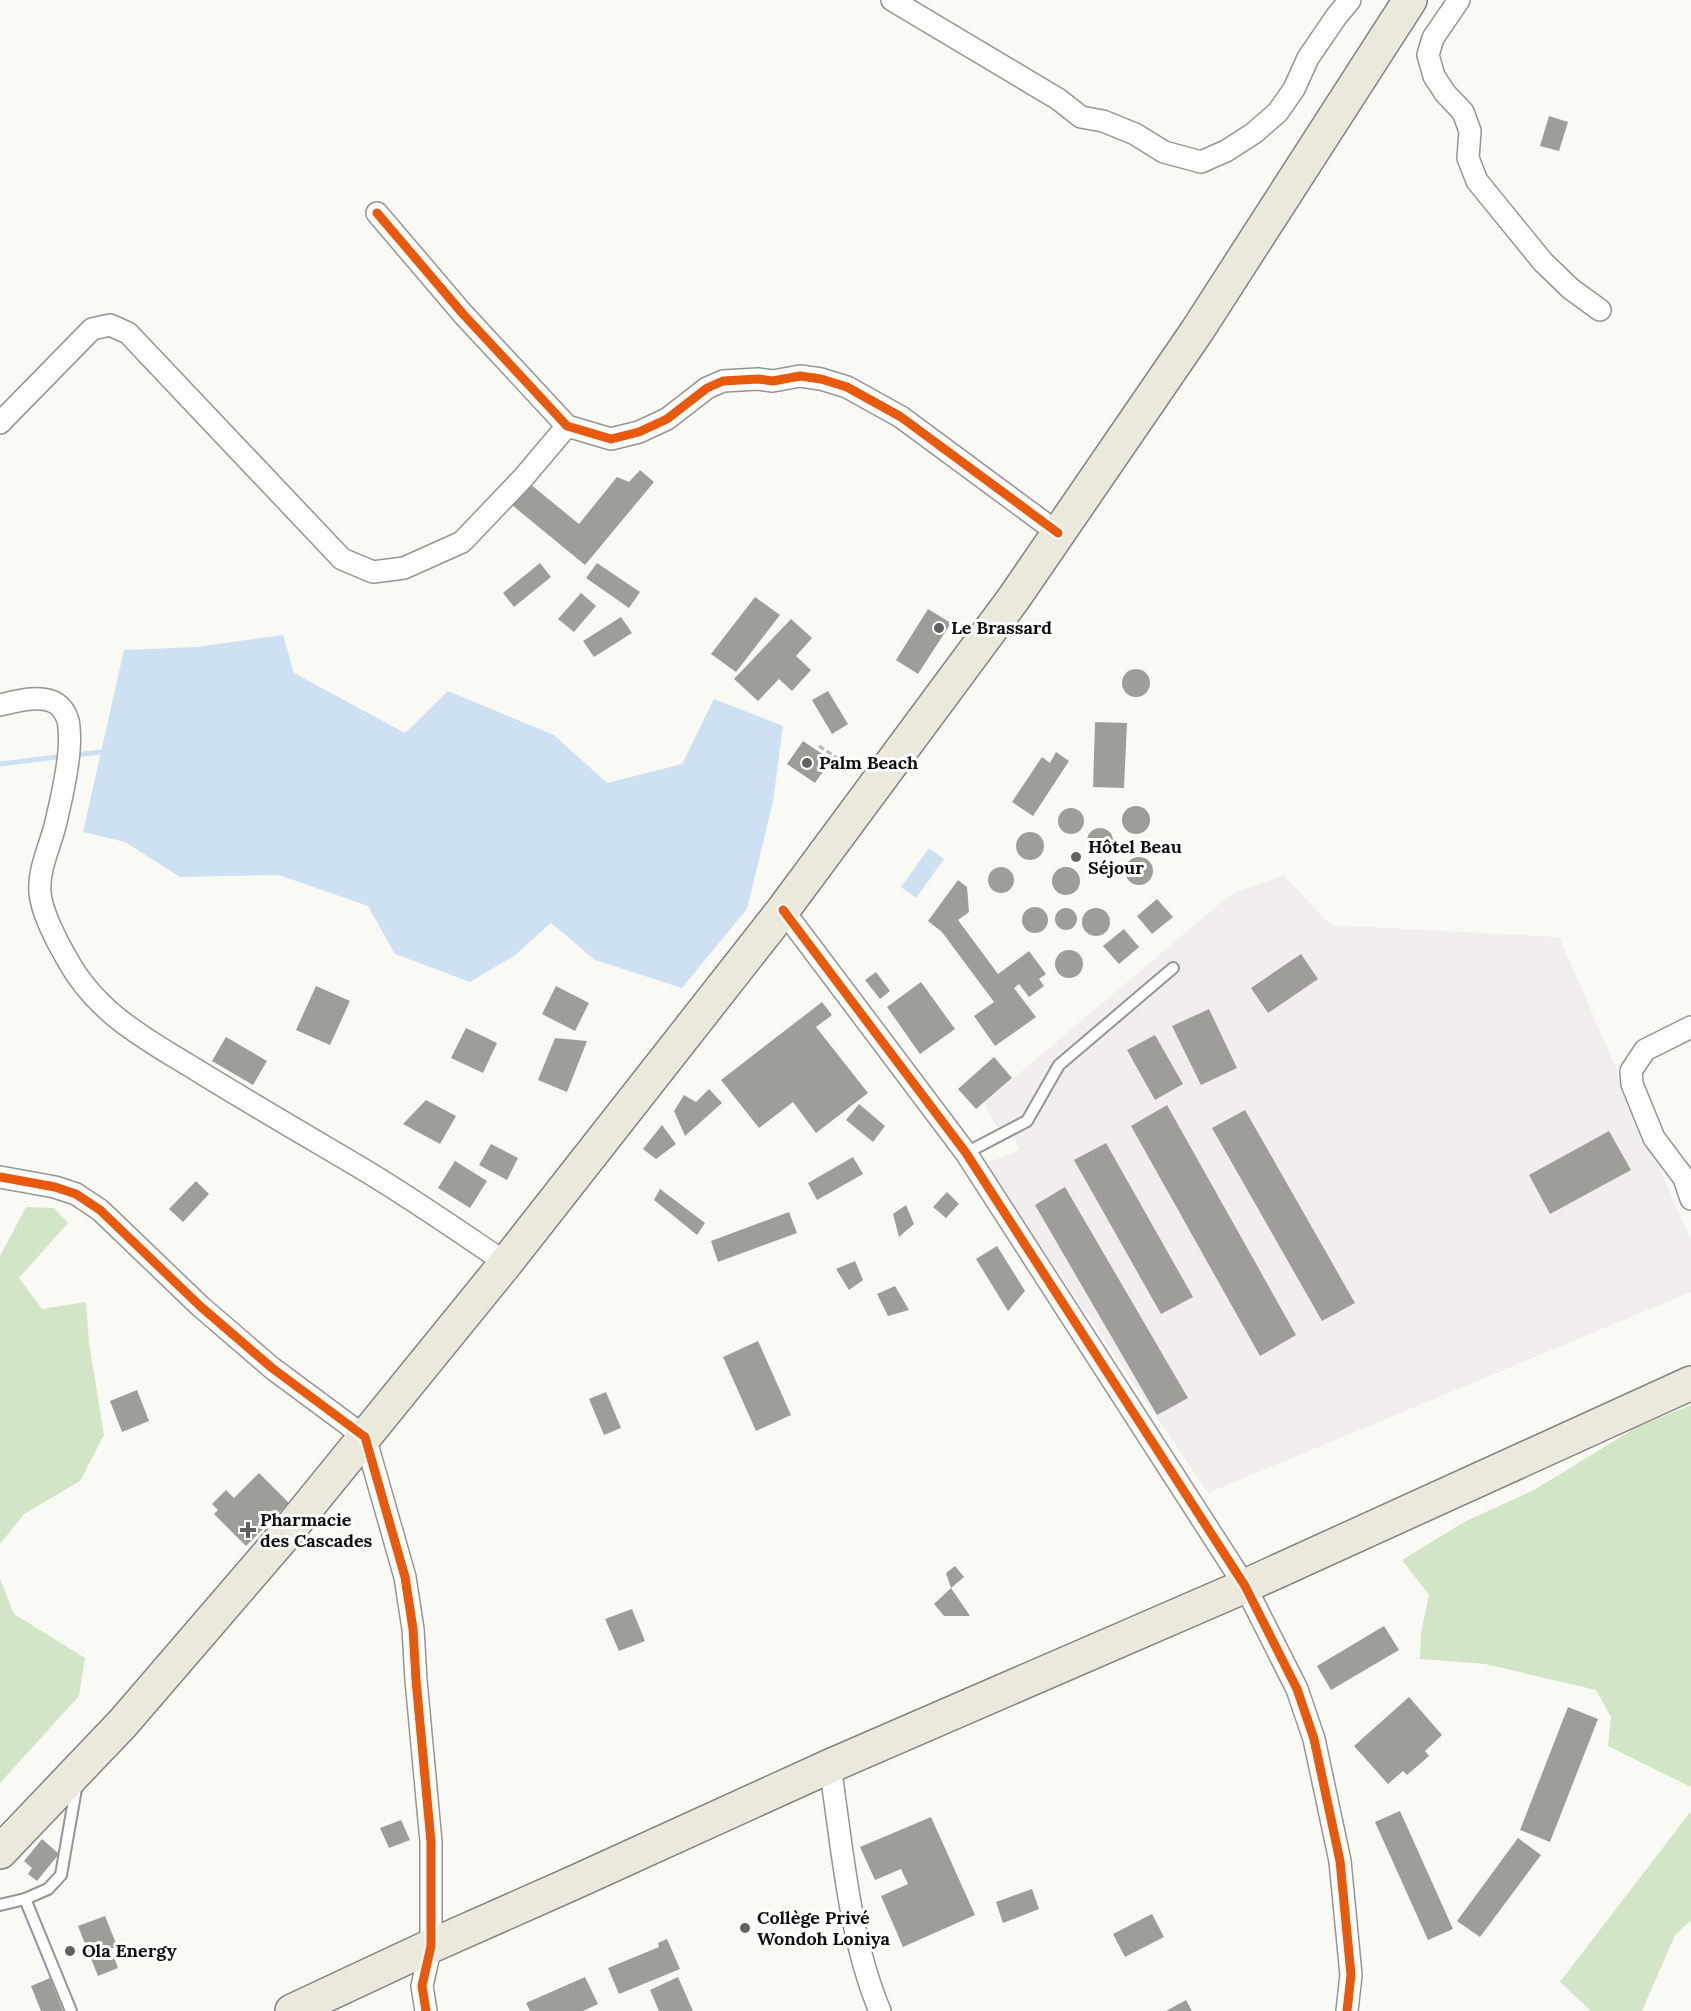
<svg xmlns="http://www.w3.org/2000/svg" width="1691" height="2011" font-family="Lora,serif">
  <rect width="100%" height="100%" fill="#fafaf5"/>
  <polygon fill="#f2eef0" points="1283,875 1331,925 1559,937 1691,1240 1691,1292 1208,1493 985,1164 1019,1150 1011,1129 997,1126 984,1103 1230,895"/>
  <g fill="#d2e5c6">
    <polygon points="26,1207 54,1208 68,1223 19,1278 42,1309 86,1302 89,1343 104,1435 80,1481 24,1514 0,1544 0,1256"/>
    <polygon points="1691,1405 1691,1787 1608,1746 1611,1717 1596,1690 1485,1664 1420,1659 1421,1633 1429,1595 1402,1560 1466,1521 1534,1490 1637,1427"/>
    <polygon points="0,1579 14,1614 85,1658 79,1696 0,1783"/>
    <polygon points="1691,1811 1691,1920 1675,1935 1642,2011 1591,2011 1560,1982"/>
  </g>
  <g fill="#cee1f2">
    <polygon points="283,635 294,673 405,733 448,691 554,735 607,783 682,764 714,699 783,726 773,802 747,909 682,988 595,960 551,923 514,956 470,982 395,954 368,906 279,875 180,877 125,842 83,832 124,650 196,647"/>
    <polygon points="929,848 944,859 916,898 901,887"/>
  </g>
  <g fill="none" stroke-linecap="round" stroke-linejoin="round">
    <g stroke="#cee1f2" stroke-width="5">
      <polyline points="74,755 102,752"/>
      <polyline points="0,764 65,756"/>
    </g>
  </g>
  <g fill="#9e9d9a">
    <polygon points="1549,116 1568,122 1559,151 1540,146"/>
    <polygon points="640,470 654,482 585,565 512,505 530,484 579,524 617,477 629,482"/>
    <polygon points="540,563 551,577 514,607 503,593"/>
    <polygon points="597,563 640,592 629,608 586,578"/>
    <polygon points="581,593 596,606 574,632 558,619"/>
    <polygon points="755,597 780,615 736,672 711,654"/>
    <polygon points="928,609 951,623 918,674 896,660"/>
    <polygon points="621,617 632,633 594,657 583,641"/>
    <polygon points="791,619 812,638 796,656 811,670 792,691 779,679 758,701 734,679"/>
    <circle cx="1136" cy="683" r="14"/>
    <polygon points="828,691 848,724 832,734 812,700"/>
    <polygon points="1095,722 1127,723 1124,788 1093,787"/>
    <polygon points="803,741 831,760 815,783 787,764"/>
    <polygon points="1056,752 1069,761 1033,816 1012,802 1042,757 1050,763"/>
    <circle cx="1136" cy="820" r="14"/>
    <circle cx="1071" cy="821" r="13"/>
    <circle cx="1100" cy="841" r="13"/>
    <circle cx="1030" cy="846" r="14"/>
    <circle cx="1139" cy="871" r="14"/>
    <circle cx="1066" cy="881" r="14"/>
    <circle cx="1001" cy="880" r="13"/>
    <polygon points="958,880 967,887 969,912 958,920 998,974 1029,951 1046,974 1039,979 1044,986 1029,997 1019,984 1014,988 1036,1017 995,1046 974,1016 994,1002 942,932 928,921"/>
    <polygon points="1157,899 1173,917 1152,934 1137,916"/>
    <circle cx="1035" cy="920" r="13"/>
    <circle cx="1066" cy="919" r="11"/>
    <circle cx="1096" cy="922" r="14"/>
    <polygon points="1124,929 1139,947 1119,964 1103,946"/>
    <circle cx="1069" cy="964" r="14"/>
    <polygon points="1301,954 1318,979 1268,1013 1251,988"/>
    <polygon points="876,972 890,991 880,999 865,980"/>
    <polygon points="921,982 955,1029 920,1054 887,1007"/>
    <polygon points="316,986 350,1001 330,1045 296,1030"/>
    <polygon points="556,986 589,1003 575,1031 542,1014"/>
    <polygon points="822,1002 832,1015 816,1027 868,1093 816,1133 793,1102 759,1128 721,1080"/>
    <polygon points="1209,1009 1237,1068 1201,1085 1172,1026"/>
    <polygon points="466,1028 497,1043 483,1073 451,1058"/>
    <polygon points="1155,1035 1183,1084 1155,1100 1127,1050"/>
    <polygon points="226,1037 267,1061 253,1085 212,1061"/>
    <polygon points="555,1038 587,1041 567,1092 538,1080"/>
    <polygon points="994,1057 1012,1078 976,1109 958,1089"/>
    <polygon points="709,1089 722,1103 685,1136 674,1111 684,1095 696,1102"/>
    <polygon points="426,1100 456,1116 440,1144 403,1124"/>
    <polygon points="859,1104 885,1126 873,1142 846,1120"/>
    <polygon points="1167,1105 1296,1335 1260,1356 1131,1126"/>
    <polygon points="1245,1110 1355,1303 1322,1321 1212,1128"/>
    <polygon points="662,1125 676,1144 656,1159 643,1149"/>
    <polygon points="1609,1131 1631,1170 1550,1214 1529,1175"/>
    <polygon points="1106,1143 1193,1297 1161,1314 1074,1160"/>
    <polygon points="491,1144 518,1158 507,1180 479,1165"/>
    <polygon points="853,1157 863,1174 817,1200 808,1183"/>
    <polygon points="455,1161 487,1181 470,1208 438,1188"/>
    <polygon points="196,1181 209,1194 183,1222 169,1209"/>
    <polygon points="1065,1187 1188,1398 1157,1415 1035,1205"/>
    <polygon points="660,1189 705,1223 697,1235 654,1200"/>
    <polygon points="947,1192 959,1204 946,1218 933,1207"/>
    <polygon points="906,1205 914,1224 899,1237 893,1214"/>
    <polygon points="789,1212 797,1233 718,1262 711,1241"/>
    <polygon points="997,1246 1025,1291 1008,1311 976,1259"/>
    <polygon points="855,1261 863,1280 849,1290 836,1269"/>
    <polygon points="895,1286 909,1310 888,1316 877,1294"/>
    <polygon points="758,1341 791,1415 756,1431 723,1357"/>
    <polygon points="137,1390 149,1421 122,1432 110,1401"/>
    <polygon points="606,1392 621,1428 604,1435 589,1399"/>
    <polygon points="259,1473 289,1503 246,1546 214,1514 218,1510 212,1504 226,1490 234,1498"/>
    <polygon points="955,1566 964,1577 951,1588 946,1573"/>
    <polygon points="951,1588 970,1616 944,1616 934,1604"/>
    <polygon points="632,1609 645,1641 619,1651 605,1619"/>
    <polygon points="1384,1626 1399,1650 1331,1690 1317,1666"/>
    <polygon points="1409,1697 1442,1735 1425,1751 1429,1756 1407,1775 1403,1771 1388,1784 1354,1746"/>
    <polygon points="1568,1707 1598,1719 1550,1842 1520,1830"/>
    <polygon points="1400,1811 1453,1929 1428,1940 1375,1822"/>
    <polygon points="931,1817 975,1915 903,1947 881,1896 908,1884 901,1869 875,1880 860,1847"/>
    <polygon points="401,1820 410,1840 389,1848 380,1828"/>
    <polygon points="1518,1838 1541,1855 1480,1937 1457,1921"/>
    <polygon points="42,1839 59,1854 37,1881 28,1874 32,1868 24,1861"/>
    <polygon points="1032,1889 1039,1909 1003,1923 996,1902"/>
    <polygon points="1152,1914 1164,1937 1125,1957 1113,1934"/>
    <polygon points="105,1916 117,1946 111,1949 118,1968 98,1976 78,1926"/>
    <polygon points="667,1939 680,1969 619,1994 608,1968 659,1947 658,1943"/>
    <polygon points="585,1977 598,2004 583,2011 530,2011 526,2003"/>
    <polygon points="678,1977 693,2011 659,2011 650,1990"/>
    <polygon points="50,1978 63,2011 41,2011 31,1986"/>
    <polygon points="1186,2000 1192,2011 1166,2011"/>
  </g>
  <g fill="none" stroke-linecap="round" stroke-linejoin="round">
    <defs>
      <g id="service">
        <polyline points="966,1153 1027,1121 1059,1065 1173,968"/>
        <polyline points="25,1899 71,2011"/>
        <polyline points="0,1905 25,1899 48,1889 61,1875 77,1783"/>
      </g>
      <g id="minor">
        <polyline points="892,0 1058,99 1081,117 1103,121 1135,134 1164,152 1201,162 1226,151 1254,133 1278,112 1294,89 1308,58 1336,17 1350,0"/>
        <polyline points="1459,0 1433,38 1428,55 1434,76 1445,93 1463,112 1470,131 1468,158 1477,181 1543,262 1571,289 1600,310"/>
        <polyline points="377,213 463,314 567,426 611,439 639,432 667,419 707,388 723,381 758,379 773,381 800,376 821,379 847,387 901,417 1058,533"/>
        <polyline points="0,423 92,329 110,325 128,333 342,559 373,572 404,568 462,542 523,478 567,426"/>
        <path d="M0,705C17,701 42,694 57,704C64,709 69,719 69,728C72,754 62,796 56,822C51,844 38,869 40,892C41,911 57,942 67,959C98,1016 150,1041 203,1074C257,1107 312,1139 366,1171C414,1200 460,1232 506,1263"/>
        <polyline points="783,910 966,1153 1245,1586 1297,1689 1314,1739 1340,1861 1351,1975 1347,2011"/>
        <polyline points="1691,1027 1645,1050 1631,1071 1632,1084 1654,1138 1684,1178 1691,1199"/>
        <polyline points="0,1177 55,1187 76,1194 100,1210 200,1306 272,1368 365,1437 405,1577 413,1629 416,1680 431,1842 431,1946 422,1986 426,2011"/>
        <path d="M830,1766C842,1845 849,1938 880,2011"/>
      </g>
      <g id="primary">
        <polyline points="0,1852 123,1723 289,1530 506,1263 783,910 1014,598 1197,331 1410,0"/>
        <polyline points="292,2011 431,1946 573,1883 830,1766 1245,1586 1691,1383"/>
      </g>
    </defs>
    <use href="#service" stroke="#959593" stroke-width="14"/>
    <use href="#minor" stroke="#959593" stroke-width="24"/>
    <use href="#primary" stroke="#828280" stroke-width="36"/>
    <polyline stroke="#b9b9b8" stroke-width="3" stroke-dasharray="6 3" stroke-linecap="butt" points="819,746 855,770"/>
    <use href="#service" stroke="#fefefe" stroke-width="10"/>
    <use href="#minor" stroke="#fefefe" stroke-width="21"/>
    <use href="#primary" stroke="#ebe9dc" stroke-width="33"/>
    <defs>
      <g id="cycleway">
        <polyline points="377,213 463,314 567,426 611,439 639,432 667,419 707,388 723,381 758,379 773,381 800,376 821,379 847,387 901,417 1058,533"/>
        <polyline points="783,910 966,1153 1245,1586 1297,1689 1314,1739 1340,1861 1351,1975 1347,2011"/>
        <polyline points="0,1177 55,1187 76,1194 100,1210 200,1306 272,1368 365,1437 405,1577 413,1629 416,1680 431,1842 431,1946 422,1986 426,2011"/>
      </g>
    </defs>
    <use href="#cycleway" stroke="#fff" stroke-width="13"/>
    <use href="#cycleway" stroke="#e8590c" stroke-width="9"/>
  </g>
  <g fill="#616160" stroke="#fff" stroke-width="2">
    <circle cx="939" cy="628" r="6"/>
    <circle cx="807" cy="763" r="6"/>
    <circle cx="1076" cy="857" r="6"/>
    <path d="M245 1521h6v6h6v6h-6v6h-6v-6h-6v-6h6z"/>
    <circle cx="745" cy="1928" r="6"/>
    <circle cx="70" cy="1951" r="6"/>
  </g>
  <g text-anchor="middle" stroke-width="6" stroke-linejoin="round" paint-order="stroke">
    <g font-size="18" font-weight="bold" fill="#0f0f0f" stroke="#fff" text-anchor="start">
      <text x="951" y="634">Le Brassard</text>
      <text x="819" y="769">Palm Beach</text>
      <text x="1088" y="853">Hôtel Beau<tspan x="1088" dy="21">Séjour</tspan></text>
      <text x="260" y="1526">Pharmacie<tspan x="260" dy="21">des Cascades</tspan></text>
      <text x="757" y="1924">Collège Privé<tspan x="757" dy="21">Wondoh Loniya</tspan></text>
      <text x="82" y="1957">Ola Energy</text>
    </g>
  </g>
</svg>
